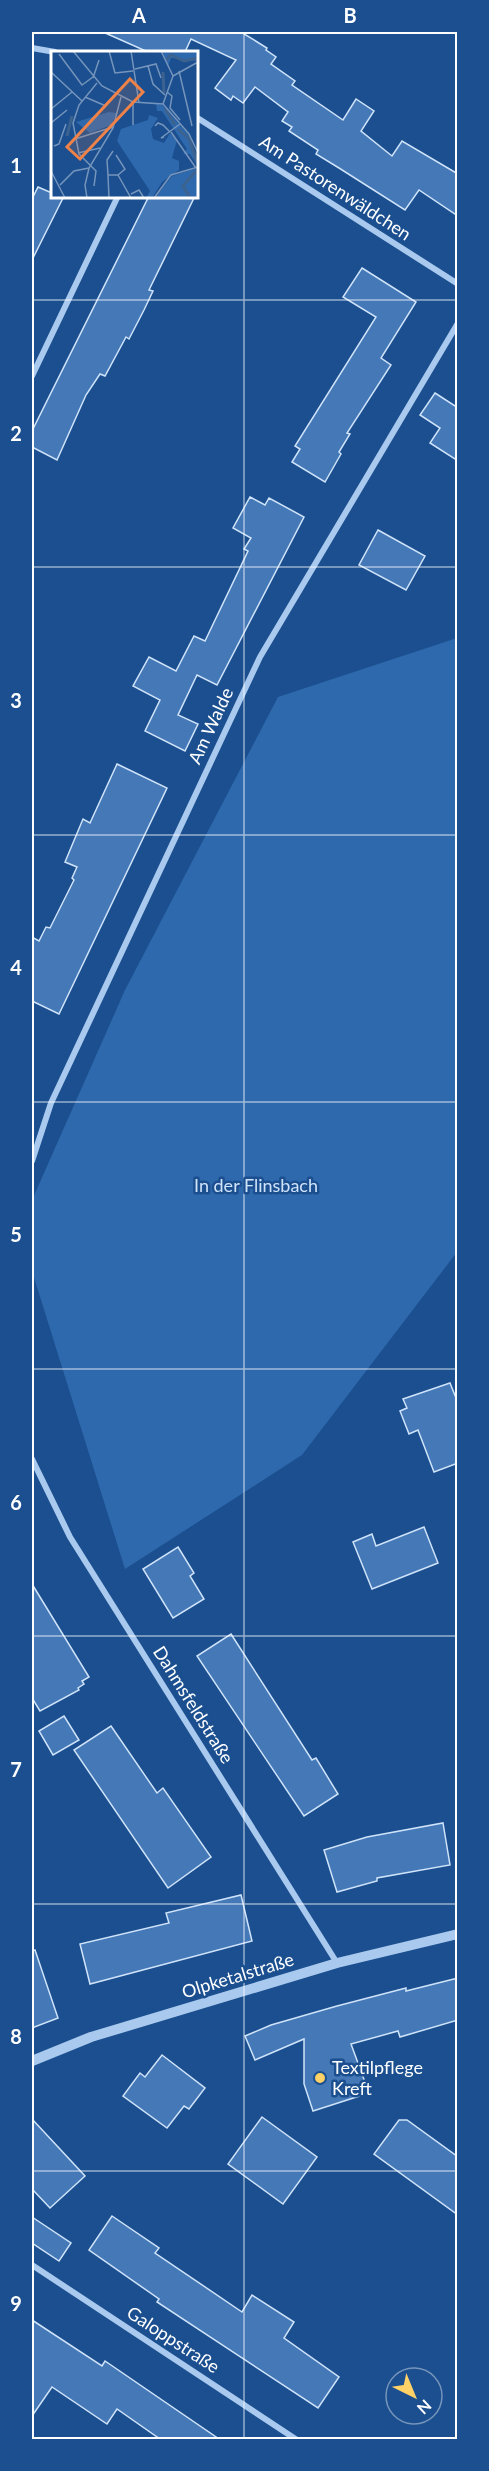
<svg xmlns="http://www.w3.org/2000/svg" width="489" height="2471" font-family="Lato,sans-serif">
  <rect width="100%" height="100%" fill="#1b4f8f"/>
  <polygon fill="#2e69ad" points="457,638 457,1252 302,1455 125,1569 32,1271 32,1200 125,990 278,697"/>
  <g fill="#4478b7" stroke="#cfe3fa" stroke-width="1.5">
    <polygon points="103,32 241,32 267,48 266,50 276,57 271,64 295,81 292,85 343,120 356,99 374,111 361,131 392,156 402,141 458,174 458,216 419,190 405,210 339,168 316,154 318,150 289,131 292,127 282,121 288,112 255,87 243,103 233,96 231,100 215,88 236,60 191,39 185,52 148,52"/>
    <polygon points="38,187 52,193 52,196 64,196 32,260 32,199"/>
    <polygon points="149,196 195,196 149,290 153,291 144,310 129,339 126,337 105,376 100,374 86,395 57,460 32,447 32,431"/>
    <polygon points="362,268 416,302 381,358 391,365 347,433 350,434 339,452 341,454 325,482 292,462 300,449 295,446 376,317 343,297"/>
    <polygon points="435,393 455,406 458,402 458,461 430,443 440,428 420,415"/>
    <polygon points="250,497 265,505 269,498 304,517 217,685 197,675 178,715 198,724 185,751 145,731 160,700 133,686 149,657 176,671 194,636 205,641 248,551 244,549 251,538 233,528"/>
    <polygon points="378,530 425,556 406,590 359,565"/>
    <polygon points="117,764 167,788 59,1014 32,1001 32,937 39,941 46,927 50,928 74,880 72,878 77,867 65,862 83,819 90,823"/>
    <polygon points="450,1383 458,1403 458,1463 434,1472 418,1430 409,1434 400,1411 407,1408 403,1399"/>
    <polygon points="424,1527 438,1563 372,1589 353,1542 372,1534 376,1546"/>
    <polygon points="178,1547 194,1573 190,1576 204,1599 173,1618 143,1569"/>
    <polygon points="32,1584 89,1677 82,1681 84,1684 78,1688 79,1690 40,1711 32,1698"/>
    <polygon points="231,1634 312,1760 316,1758 338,1794 304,1816 197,1656"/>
    <polygon points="64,1716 79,1740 53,1755 39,1731"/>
    <polygon points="111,1726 157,1793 163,1788 211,1857 168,1888 74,1750"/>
    <polygon points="443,1823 450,1865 377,1878 377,1881 337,1892 324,1850 367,1837"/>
    <polygon points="241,1895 252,1941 90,1984 80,1944 169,1923 166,1913"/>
    <polygon points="35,1950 58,2018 32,2028 32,1951"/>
    <polygon points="458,1978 458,2020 400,2037 398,2031 351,2044 369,2093 313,2111 304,2084 304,2039 255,2060 245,2036 271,2025 337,2006 406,1988 406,1991"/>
    <polygon points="162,2055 205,2088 189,2109 184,2106 167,2128 123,2096 140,2073 145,2077"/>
    <polygon points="262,2117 317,2157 283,2204 228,2164"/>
    <polygon points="32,2119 85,2176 50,2208 32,2189"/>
    <polygon points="399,2120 407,2120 458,2157 458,2215 374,2154"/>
    <polygon points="112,2216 159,2248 155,2253 242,2312 252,2295 294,2322 284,2338 339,2377 318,2408 157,2302 159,2299 89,2250"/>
    <polygon points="32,2217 71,2243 59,2261 32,2243"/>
    <polygon points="32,2320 102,2366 105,2361 219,2439 160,2439 117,2409 107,2424 52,2387 32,2416"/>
  </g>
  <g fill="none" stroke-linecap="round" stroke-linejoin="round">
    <g stroke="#a9c9ee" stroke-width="6">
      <polyline points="32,48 55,52"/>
      <polyline points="196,117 458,284"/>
      <polyline points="32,376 118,196"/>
      <polyline points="32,1161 51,1103 260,657 458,323"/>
      <polyline points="32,1459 70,1537 337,1963"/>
      <polyline points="32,2265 297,2440"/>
    </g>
    <polyline stroke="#a9c9ee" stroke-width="10" points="32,2061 91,2037 337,1963 458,1934"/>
  </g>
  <path fill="none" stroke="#fff" stroke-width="1.5" stroke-opacity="0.55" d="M244,32V2440M32,300H458M32,567H458M32,835H458M32,1102H458M32,1369H458M32,1636H458M32,1904H458M32,2171H458"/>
  <circle fill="#ffd166" stroke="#1b4f8f" stroke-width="2" cx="320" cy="2078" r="6"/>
  <g text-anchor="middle" stroke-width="5" stroke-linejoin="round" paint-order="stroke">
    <g font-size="18" fill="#fff" stroke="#1b4f8f">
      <text transform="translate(335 188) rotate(33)" y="6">Am Pastorenwäldchen</text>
      <text transform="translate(211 726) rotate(-65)" y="6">Am Walde</text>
      <text transform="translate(193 1705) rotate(58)" y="6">Dahmsfeldstraße</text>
      <text transform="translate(238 1976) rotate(-17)" y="6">Olpketalstraße</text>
      <text transform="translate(173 2340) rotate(33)" y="6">Galoppstraße</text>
    </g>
    <g font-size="18" fill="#cfe3fa" stroke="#1b4f8f">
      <text x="256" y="1192">In der Flinsbach</text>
    </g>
    <g font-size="18" fill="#fff" stroke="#1b4f8f" text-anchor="start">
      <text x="332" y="2074">Textilpflege<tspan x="332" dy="21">Kreft</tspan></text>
    </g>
  </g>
  <g transform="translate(51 51)">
    <rect width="147" height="147" fill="#1b4f8f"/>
    <path d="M111,0H147V10L120,7L117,15ZM105,53L111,54L139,86L147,115L139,103H132L136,98L111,60H106ZM58,61L66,62L60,74L39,82L25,71ZM98,64L107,67L100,78L102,88L113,92L119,82L126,89L121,107L128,110V119L111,131L101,147H95L99,140L66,90L70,78L97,69ZM147,117V147H104L121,125Z" fill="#2e69ad"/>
    <path fill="none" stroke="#3c6290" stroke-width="3" d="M115,9L120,4L133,10L147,7M112,21L113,42M114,58L124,74M127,78L138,88L147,113M16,85L21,65M139,147L132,135L146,119"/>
    <path fill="none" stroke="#7695bc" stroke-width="1.5" d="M22,0L51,35L82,51L112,53L138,83L147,102M58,0L64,22L82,20M80,0L88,52M110,0L122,25L112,53M8,3L31,34L42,26M97,15L102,33L114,44M84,18L105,13L110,27M128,20L141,75M0,21L31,50M122,25L147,11M42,27L48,9M116,41L121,45L119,57L129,69M34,46L55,55M82,51V74M0,58L21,41M0,72L16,59M104,75L107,72L112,74L119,81M120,81L145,117M113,86L110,87L129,73M24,88L62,76M3,95L8,93L15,73M27,102L49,97M65,104L74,118L67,124M0,120L14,147M57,124L56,109L62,100M67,124L80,147M9,134L23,120L38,117M43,135L45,120L28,103L22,72L28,54L46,32M80,143L88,139L93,147M36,147L34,134L38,117L62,77L70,46M58,147L57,124H67M103,147L120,124L147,116"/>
    <path fill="#ee8249" fill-opacity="0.15" stroke="#ee8249" stroke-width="3" d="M79,28L92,41L29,108L16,96Z"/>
    <rect width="147" height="147" fill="none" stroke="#fff" stroke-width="3"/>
  </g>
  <rect width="489" height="2471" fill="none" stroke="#1b4f8f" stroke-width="66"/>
  <g transform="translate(414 2396) rotate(137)"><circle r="28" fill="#1b4f8f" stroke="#7695bc" stroke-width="1.5"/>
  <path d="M0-4.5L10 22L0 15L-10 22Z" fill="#ffd166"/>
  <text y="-9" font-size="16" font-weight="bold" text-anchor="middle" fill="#ffffff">N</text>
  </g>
  <rect x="33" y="33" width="423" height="2405" fill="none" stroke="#fff" stroke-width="2"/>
  <g font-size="20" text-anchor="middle" font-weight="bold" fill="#fff">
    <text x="139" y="23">A</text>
    <text x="350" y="23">B</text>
    <text x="16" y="173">1</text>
    <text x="16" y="441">2</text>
    <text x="16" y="708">3</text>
    <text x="16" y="975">4</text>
    <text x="16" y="1242">5</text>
    <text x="16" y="1510">6</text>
    <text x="16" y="1777">7</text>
    <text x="16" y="2044">8</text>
    <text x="16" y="2311">9</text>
  </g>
</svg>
